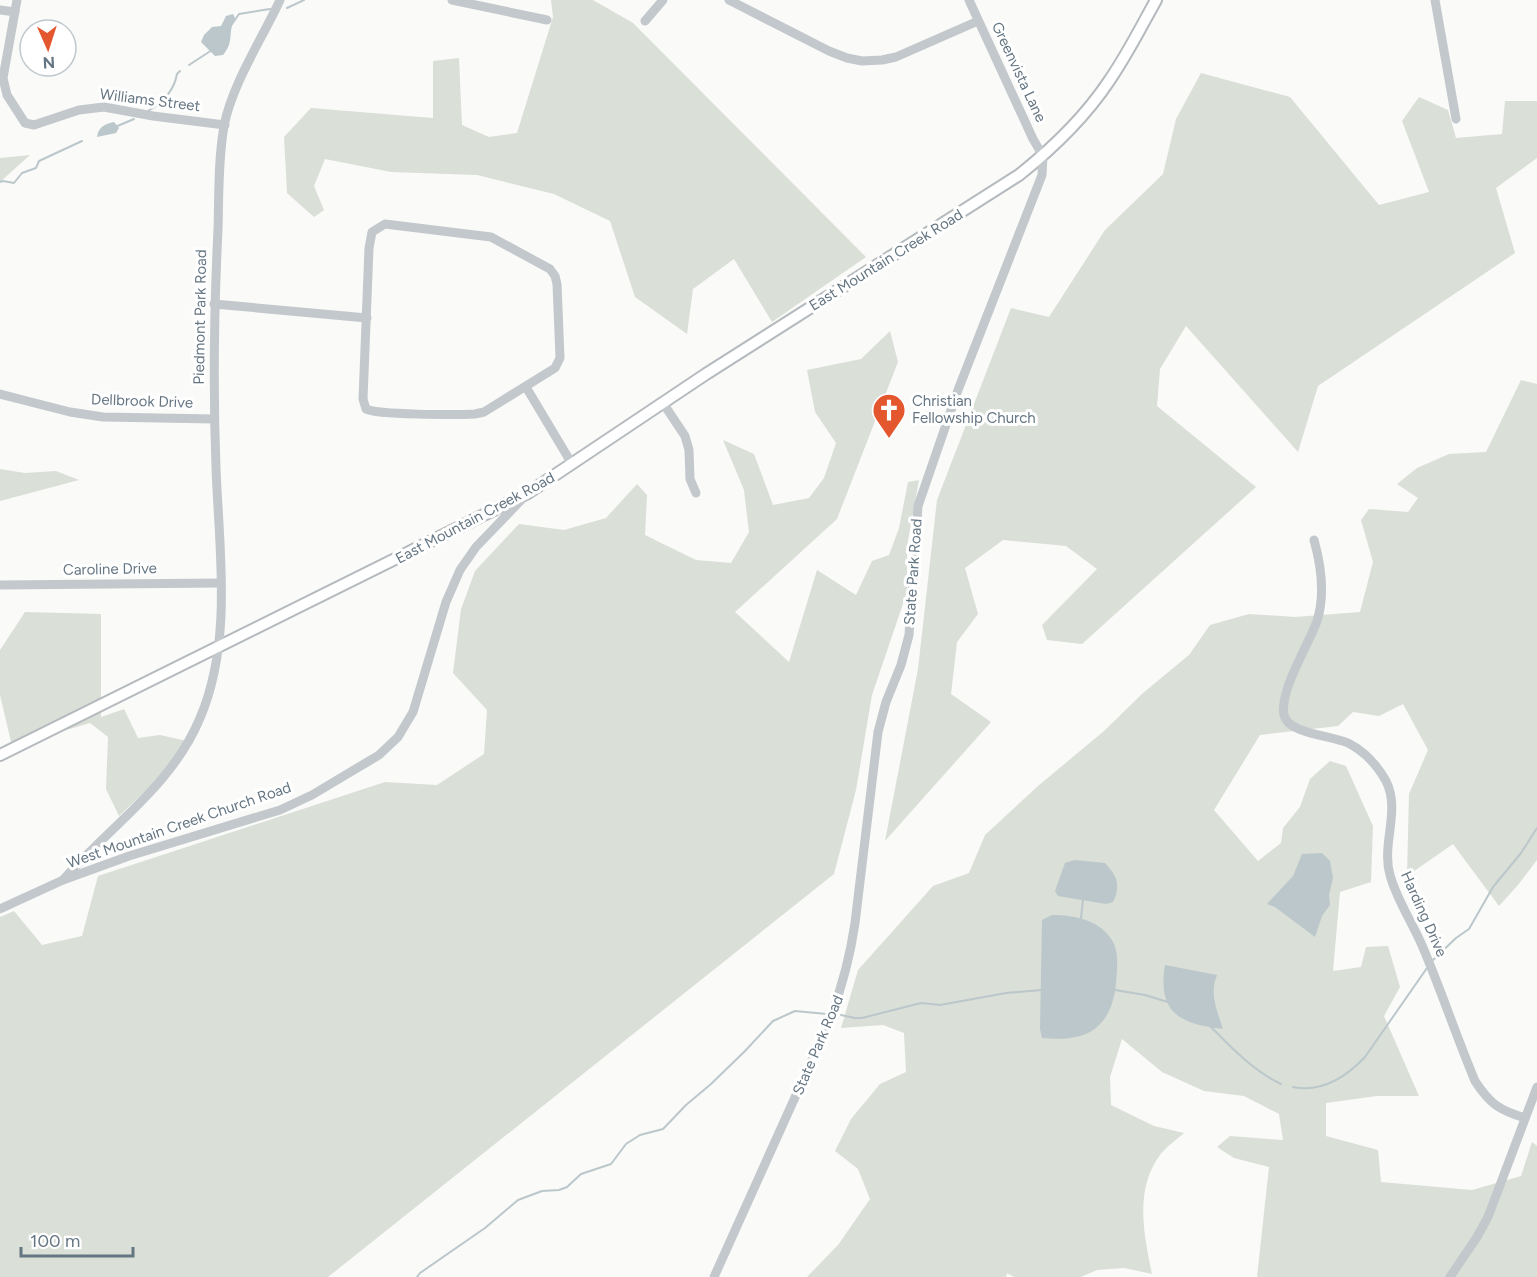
<svg xmlns="http://www.w3.org/2000/svg" width="1537" height="1277" font-family="Figtree,sans-serif">
  <rect width="100%" height="100%" fill="#fafaf8"/>
  <g fill="#dadfd7">
    <polygon points="551,0 593,0 633,23 866,257 772,322 734,259 693,289 687,334 635,297 610,221 554,194 477,175 391,172 325,159 314,186 324,210 314,217 287,193 284,137 311,108 433,118 433,61 459,58 462,125 489,137 517,133 553,17"/>
    <polygon points="1201,73 1290,97 1379,205 1429,192 1402,121 1419,97 1448,110 1456,138 1502,134 1505,101 1537,101 1537,158 1496,188 1515,253 1318,386 1298,452 1186,326 1160,369 1157,406 1256,487 1082,644 1047,640 1042,625 1097,569 1066,546 1003,540 965,568 978,614 957,642 951,694 991,722 885,841 918,669 937,500 1011,308 1049,317 1105,230 1163,174 1176,119"/>
    <polygon points="30,155 0,182 0,158"/>
    <polygon points="890,331 898,362 837,519 735,612 789,662 817,570 856,595 872,561 889,555 899,528 908,482 919,480 907,546 907,592 872,695 856,790 834,874 328,1277 0,1277 0,917 14,911 42,945 82,936 98,876 385,782 437,785 484,754 487,710 453,673 461,609 475,571 519,524 564,530 606,518 637,484 647,495 645,535 696,560 731,563 749,532 744,490 723,440 754,454 773,505 809,498 824,478 836,443 815,412 807,370 861,359"/>
    <path d="M1521,380L1537,384V860L1518,885L1499,906L1453,844L1407,876L1409,794L1428,750L1403,704L1379,716L1353,712L1338,726L1260,735L1214,810L1258,861L1281,843L1283,828L1300,807L1310,779L1330,761L1346,766L1373,826L1371,882L1340,892L1333,971L1361,967L1366,947L1388,946L1400,987L1384,1016L1419,1096H1377L1326,1103V1136L1378,1150L1381,1182L1472,1190L1521,1176L1532,1142L1537,1146V1277H1257L1269,1167L1234,1158L1217,1147L1230,1136L1283,1140L1279,1114L1244,1096L1204,1091L1162,1072L1122,1039L1110,1077L1111,1105L1154,1126L1184,1133C1176,1140 1166,1147 1160,1155C1134,1190 1144,1235 1152,1274L1124,1268L1097,1270L1081,1277H1014L1007,1273L1006,1277H807L838,1245L870,1199L858,1169L835,1151L851,1119L880,1084L906,1072L904,1033L883,1025L841,1028L858,970L933,886L969,873L985,835L1038,786L1104,731L1143,693L1189,655L1210,625L1249,614L1295,617L1360,612L1373,562L1361,520L1369,509L1408,512L1418,498L1397,484L1417,468L1449,454L1486,452Z"/>
    <polygon points="0,469 25,473 56,471 79,480 0,501"/>
    <polygon points="25,612 101,614 101,717 124,709 138,738 160,735 187,741 165,772 119,816 106,789 108,737 90,723 12,746 0,695 0,650"/>
  </g>
  <g fill="#bbc7cb">
    <path d="M233,14L235,18C227,33 235,41 223,55L215,56L201,42L204,35L212,27L221,26L226,16Z"/>
    <path d="M114,122L119,128L116,133L97,137C98,127 105,124 114,122Z"/>
    <polygon points="1322,853 1330,861 1333,878 1329,895 1330,905 1322,916 1315,937 1275,907 1267,904 1293,876 1302,854"/>
    <path d="M1074,860L1105,863C1117,876 1121,885 1113,902L1106,904L1058,896L1055,891L1065,863Z"/>
    <path d="M1052,915C1075,915 1101,920 1113,942C1119,953 1117,970 1116,983C1115,997 1110,1015 1099,1025C1086,1039 1061,1040 1042,1038L1040,1029L1042,920Z"/>
    <path d="M1165,965L1217,975C1209,994 1217,1010 1223,1029C1181,1024 1157,1014 1165,965Z"/>
  </g>
  <g fill="none" stroke-linecap="round" stroke-linejoin="round">
    <g stroke="#bbc7cb" stroke-width="2">
      <polyline points="287,8 304,0"/>
      <polyline points="230,27 239,14 270,9"/>
      <polyline points="189,65 212,50"/>
      <path d="M148,111C162,103 174,91 177,74L180,71"/>
      <polyline points="115,127 134,119"/>
      <polyline points="0,182 3,181 14,183 22,173 36,168 39,161 82,141"/>
      <polyline points="1081,918 1083,900"/>
      <polyline points="1433,960 1456,938 1469,929 1493,887 1521,853 1537,828"/>
      <polyline points="1115,990 1145,995 1171,1003"/>
      <polyline points="841,1015 855,1018 862,1018 921,1003 940,1005 1006,993 1041,990"/>
      <path d="M1209,1025C1231,1047 1253,1071 1281,1084"/>
      <path d="M1293,1087C1322,1093 1346,1077 1365,1057L1427,968"/>
      <polyline points="417,1277 420,1273 485,1228 518,1200 542,1191 559,1190 567,1187 581,1174 611,1164 626,1144 640,1135 663,1129 686,1105 711,1084 745,1051 773,1021 795,1011 827,1014"/>
    </g>
    <defs>
      <path id="major" d="M0,755L528,493L706,374L1019,175C1053,148 1085,117 1109,81C1127,55 1141,27 1156,0"/>
    </defs>
    <use href="#major" stroke="#b5babe" stroke-width="14"/>
    <g stroke="#c3c8cc" stroke-width="9">
      <polyline points="17,0 3,78 7,95 25,123 34,125 79,110 104,107 153,116 225,125"/>
      <polyline points="452,0 547,20"/>
      <polyline points="729,0 829,51 847,58 862,61 882,60 896,57 978,21"/>
      <polyline points="1435,0 1456,119"/>
      <polyline points="0,10 15,12"/>
      <polyline points="645,21 663,0"/>
      <path d="M385,224L491,237L550,269L555,276L557,284L560,358L555,368L484,412L475,414C458,415 377,415 366,409L363,399L369,248L372,232Z"/>
      <polyline points="214,304 367,318"/>
      <polyline points="526,387 572,464"/>
      <polyline points="0,394 70,412 103,417 214,419"/>
      <polyline points="663,403 685,436 689,450 690,479 696,493"/>
      <path d="M1314,540C1321,565 1325,596 1317,621C1309,644 1279,691 1284,715C1288,734 1331,735 1348,743C1364,751 1377,765 1386,781C1401,811 1381,844 1390,875C1397,901 1414,925 1424,950C1442,993 1457,1038 1475,1081C1490,1104 1499,1110 1525,1118"/>
      <polyline points="0,585 220,583"/>
      <path d="M63,880C110,826 172,786 200,718C233,641 219,549 216,468C213,389 214,310 218,230C219,196 218,160 224,126C232,84 262,39 280,0"/>
      <polyline points="0,909 63,880 129,856 280,810 312,795 379,755 398,737 413,712 446,602 460,570 476,547 526,495"/>
      <path d="M714,1277L829,1022C841,990 850,958 855,923L878,732L886,702L901,665L909,635L918,506L958,390L1042,175L1043,156L1033,139L969,0"/>
      <polyline points="1450,1277 1477,1237 1488,1217 1537,1087"/>
    </g>
    <use href="#major" stroke="#fff" stroke-width="10"/>
  </g>
  <defs>
    <symbol id="church-pin" viewBox="-11 -11 22 30"><path d="M0 17L-7.5 6A9.5 9.5 0 1 1 7.5 6Z" fill="#e4572e" stroke="#fff"/><path d="M-1.2-6h2.4v3.5h3.3v2.4h-3.3V6h-2.4V-.1h-3.3v-2.4h3.3Z" fill="#fff"/></symbol>
  </defs>
  <g fill-rule="evenodd">
    <use href="#church-pin" x="870" y="391" width="38" height="52"/>
  </g>
  <g text-anchor="middle" stroke-width="6" stroke-linejoin="round" paint-order="stroke">
    <g font-size="15" fill="#657683" stroke="#fff">
      <text transform="translate(1019 72) rotate(65)" y="5">Greenvista Lane</text>
      <text transform="translate(150 100) rotate(7)" y="5">Williams Street</text>
      <text transform="translate(886 260) rotate(-32)" y="5">East Mountain Creek Road</text>
      <text transform="translate(200 317) rotate(-89)" y="5">Piedmont Park Road</text>
      <text transform="translate(142 401) rotate(2)" y="5">Dellbrook Drive</text>
      <text transform="translate(475 518) rotate(-28)" y="5">East Mountain Creek Road</text>
      <text transform="translate(110 569) rotate(-1)" y="5">Caroline Drive</text>
      <text transform="translate(913 572) rotate(-86)" y="5">State Park Road</text>
      <text transform="translate(179 825) rotate(-19)" y="5">West Mountain Creek Church Road</text>
      <text transform="translate(1424 914) rotate(66)" y="5">Harding Drive</text>
      <text transform="translate(818 1045) rotate(-67)" y="5">State Park Road</text>
    </g>
    <g font-size="15" fill="#657683" stroke="#fff" text-anchor="start">
      <text x="912" y="406">Christian<tspan x="912" dy="17">Fellowship Church</tspan></text>
    </g>
  </g>
  <g transform="translate(48 48) rotate(177)"><circle r="28" fill="#ffffff" stroke="#c1c8cd" stroke-width="1.5"/>
  <path d="M0-4.5L10 22L0 15L-10 22Z" fill="#e4572e"/>
  <text y="-9" font-size="16" font-weight="bold" text-anchor="middle" fill="#657683">N</text>
  </g>
  <path d="M21 1247v9h112v-9" fill="none" stroke="#657683" stroke-width="3"/>
  <text x="30" y="1247" font-size="18" fill="#657683" stroke="#ffffff" stroke-width="4.5" paint-order="stroke">100 m</text>
</svg>
